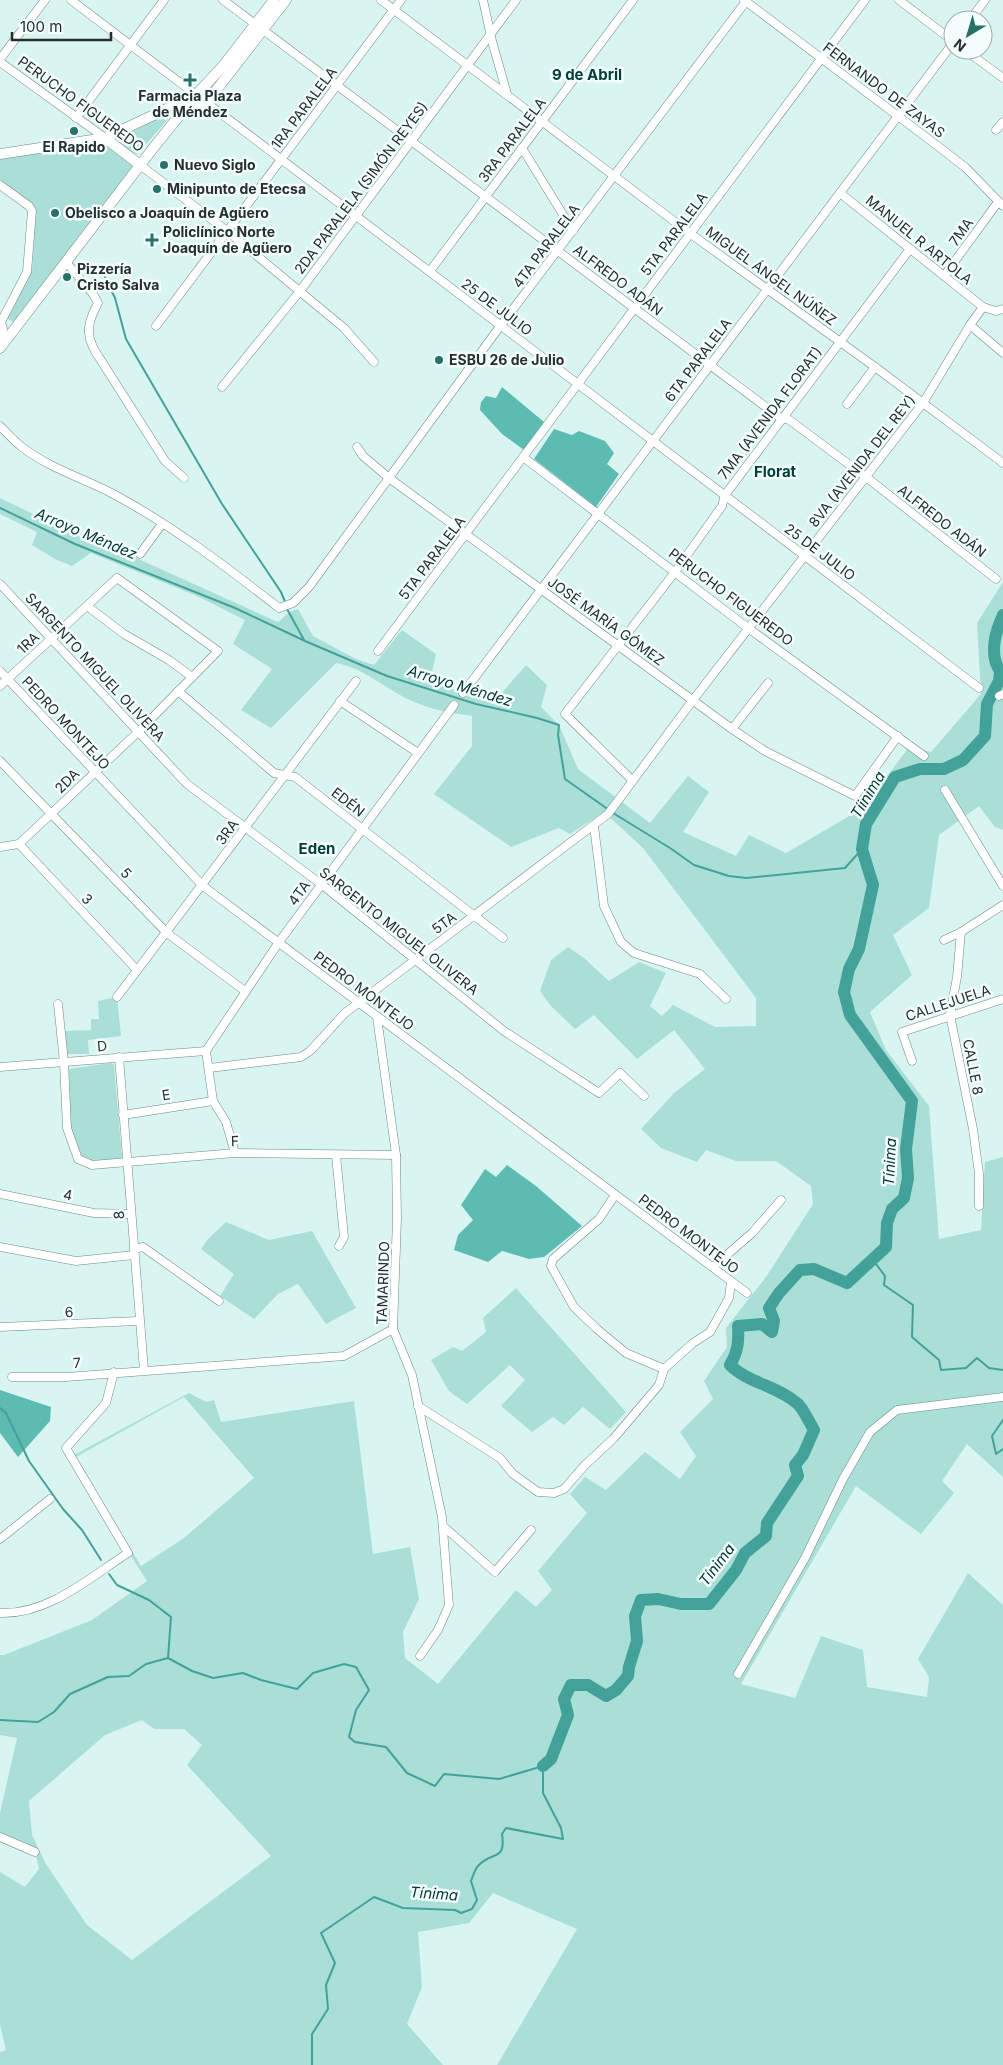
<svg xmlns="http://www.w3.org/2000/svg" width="1003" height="2065" font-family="Inter,sans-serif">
  <rect width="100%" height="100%" fill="#d9f5f1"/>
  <g fill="#aadfd8" fill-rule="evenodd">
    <polygon points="179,107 137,154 131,153 120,143 119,139 123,137"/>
    <polygon points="102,141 133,165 132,169 15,323 6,318 32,270 36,209 0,181 0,157"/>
    <path d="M0,498L105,549L125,553L278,622L291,611L298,609L313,636L356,659L374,665L402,630L436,654L430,681L493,703L526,665L547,685L541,707L559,725L578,769L650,823L688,776L709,792L683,832L736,856L749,835L786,853L863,808L909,747L931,752L981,694L977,623L1003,582V830L995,827L979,806L939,835L929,908L893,935L912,975L870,1012L886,1050L929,1106L939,1239L981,1230L985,1162L1003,1157V1477L967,1444L942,1481L954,1493L921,1534L856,1486L741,1684L795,1698L821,1636L863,1650L867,1687L927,1697L929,1677L918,1659L968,1573L1003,1605V2065H497L577,1929L493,1893L469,1923L418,1932L422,1987L407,2024L443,2065H0V2052L6,2050L0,2025V1872L25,1887L39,1869L35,1851L0,1836V1813L17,1738L0,1735V1655H4L92,1620L147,1581L123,1544L74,1455L189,1393L206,1402L214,1400L221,1422L354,1401L373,1554L410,1547L419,1599L403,1632L405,1658L438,1684L516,1590L536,1607L552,1590L538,1571L587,1513L570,1494L585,1477L606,1490L645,1452L680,1479L696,1456L680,1432L713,1399L704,1381L727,1347L726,1328L766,1277L813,1204L811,1186L776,1161H736L706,1150L697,1162L661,1148L641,1129L674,1093L705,1069L674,1030L637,1059L594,1015L575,1029L551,1006L540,991L551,960L568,947L584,958L609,981L639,962L666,973L650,1006L662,1016L673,1005L715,1027L756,1026V998L643,848L604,812L570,834L559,828L511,847L434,794L472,746V716C452,713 431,710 412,701C385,689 366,669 336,663L271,728L241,710L272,669L233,644L245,620L197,596L91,553L72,566L55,559L32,545L37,532L0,514ZM184,1397L254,1478L184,1538L141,1566L76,1457ZM142,1720L154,1729H184L202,1745L187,1765L271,1856L132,1960L87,1925L46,1864L32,1835L29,1801L105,1735Z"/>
    <polygon points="117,997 121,1036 88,1040 89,1054 67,1054 65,1031 91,1030 91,1019 99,1019 98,1001"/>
    <polygon points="111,1063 114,1065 122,1157 120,1159 89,1161 82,1158 70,1127 69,1069"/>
    <polygon points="226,1222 269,1240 312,1231 356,1308 326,1324 298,1284 278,1294 254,1319 220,1296 234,1274 201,1249 208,1239"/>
    <polygon points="516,1288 626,1412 610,1429 583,1407 564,1425 553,1417 532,1432 501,1406 525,1380 510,1365 467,1404 449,1391 431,1360 453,1347 462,1351 486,1332 483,1318"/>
  </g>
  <g fill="#5dbcb2">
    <polygon points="502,387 544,422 524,450 502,434 480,410 481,402 486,396 496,398"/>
    <polygon points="554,429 572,435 579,431 605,441 614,453 607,464 619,474 596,507 534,459"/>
    <polygon points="507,1165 536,1186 582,1226 544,1257 529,1259 502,1251 488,1262 454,1250 458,1235 473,1220 461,1205 485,1169 496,1177"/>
    <polygon points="0,1390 51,1407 50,1421 18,1457 0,1433"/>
  </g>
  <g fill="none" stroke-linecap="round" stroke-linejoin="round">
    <g stroke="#42a299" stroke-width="2">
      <polyline points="104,275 115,298 126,339 222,504 281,592 286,604"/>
      <polyline points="0,508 75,544 235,608 305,641 387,676 476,704 537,718 559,725 558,735 565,779 609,810"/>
      <polyline points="287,609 304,640"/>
      <polyline points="613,813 670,848 694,865 729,876 746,878 845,868 862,849"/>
      <polyline points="873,1260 885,1276 884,1285 913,1305 912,1337 939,1360 941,1370 966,1368 977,1358 989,1368 1003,1370"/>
      <polyline points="0,1408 6,1413 29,1461 63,1509 82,1530 101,1560"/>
      <polyline points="1003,1420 992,1436 996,1454 1003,1449"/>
      <polyline points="109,1574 117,1585 149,1600 171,1617 168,1658"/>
      <path d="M0,1720L38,1722L54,1712L70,1694L108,1677L129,1676L146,1664L168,1658L192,1671L213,1678L243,1673L261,1680L297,1689L313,1673L344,1664L356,1667L369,1690L356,1710L349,1737L355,1742L386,1747L407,1773L435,1786L444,1774L499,1779L543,1766V1793L561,1828L563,1839L506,1828L502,1834C506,1863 492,1850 478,1866C475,1869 473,1876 471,1881L477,1900L472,1909L461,1913L455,1910L403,1908L374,1897L321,1933L335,1963L326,1985L328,2009L312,2034V2065"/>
    </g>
    <path stroke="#42a299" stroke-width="12" d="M543,1766L551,1759L568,1715L564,1699L571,1685H588L606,1696L616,1690L628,1676L629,1667L637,1641L635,1616L641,1600L658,1599L681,1604H709L736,1570L745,1553L766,1536L767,1523L798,1476L795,1465L803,1455L814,1430C809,1422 804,1410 798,1404C778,1386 748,1383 730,1365C738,1352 739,1341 738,1326L762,1324L772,1332L774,1321L769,1308L779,1293L800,1270L814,1269L847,1283L886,1247L887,1223L892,1209L904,1198L908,1178L906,1149L912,1101L850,1015L844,992L849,969L859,949L873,885L862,849L866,824L895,777L920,769H944L963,760L985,736L987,704L999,681L1000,671C989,655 995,632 1003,615"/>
    <defs>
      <g id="minor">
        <polyline points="71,0 979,688"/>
        <polyline points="223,0 782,419 788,419 866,477 996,579"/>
        <polyline points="381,0 695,237 875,367 1003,463"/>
        <polyline points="483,0 492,41 507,94"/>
        <polyline points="744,0 943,150 966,168 1003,206"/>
        <polyline points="899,0 953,41"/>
        <polyline points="970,20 985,0"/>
        <polyline points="965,50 1003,78"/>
        <polyline points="0,59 45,0"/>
        <polyline points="0,62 105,138"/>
        <polyline points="76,118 164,0"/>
        <polyline points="996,130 1003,122"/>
        <polyline points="522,148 573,231"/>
        <polyline points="140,165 227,231 344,328 374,362"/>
        <polyline points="0,185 29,206 32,211 27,272 1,322 3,329 1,345"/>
        <polyline points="840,193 983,307 996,311 1003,309"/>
        <path d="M66,262L93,294L98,303C88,322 85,333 95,351L165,461L184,478"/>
        <polyline points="430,271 633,0"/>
        <polyline points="944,276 998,202"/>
        <polyline points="970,325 1003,353"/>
        <polyline points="156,326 401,0"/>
        <polyline points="222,387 300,291 516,0"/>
        <polyline points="847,404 875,367"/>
        <path d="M0,426C7,433 14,441 22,447C50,469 86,479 117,496C174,527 228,568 279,608L293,603L309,587L501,325L747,0"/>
        <polyline points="357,447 363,456 389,478 732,729 765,751 855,796 898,736"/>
        <polyline points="523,457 748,628 924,756"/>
        <polyline points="140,554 162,524"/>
        <polyline points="0,584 187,784 321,884 504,1031 599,1093 620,1073 644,1096"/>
        <polyline points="87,606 124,634 169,660 192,677"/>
        <polyline points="378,651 865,0"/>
        <polyline points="0,671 203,886 747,1293"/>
        <polyline points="0,686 117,578 218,651 138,732 19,844"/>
        <polyline points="178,691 274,773 295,777 503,938"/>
        <polyline points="463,693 953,43"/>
        <polyline points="999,696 1003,694"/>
        <polyline points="340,701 418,753"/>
        <polyline points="732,729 768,683"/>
        <polyline points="0,761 167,933 245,991"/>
        <polyline points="632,780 565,714 675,572 722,506 725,495 910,249"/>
        <polyline points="945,790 1003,886"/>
        <polyline points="594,826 604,906 621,942 634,953 700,974 726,999"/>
        <polyline points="19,844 137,970"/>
        <polyline points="0,847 19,844"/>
        <polyline points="961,932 957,977 950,1015 973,1129 979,1174 979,1206"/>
        <polyline points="944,940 961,932 1003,905"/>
        <polyline points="117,997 356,681"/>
        <polyline points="58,1004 64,1062 67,1128 78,1159 92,1165 235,1153 396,1155"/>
        <polyline points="377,1017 396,1155 397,1219 393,1329 412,1375 442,1517 449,1605 438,1630 420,1656"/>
        <polyline points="206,1051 279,942 454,705"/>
        <polyline points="206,1051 213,1101 226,1122 235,1153"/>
        <polyline points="119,1057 144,1370"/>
        <polyline points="912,1061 902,1032 1003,999"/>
        <polyline points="0,1067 206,1051"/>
        <polyline points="209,1068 301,1057 310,1051 345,1013 608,814 693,700 923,403 970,325 983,307"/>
        <polyline points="123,1115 213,1101"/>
        <polyline points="336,1155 344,1237 339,1246"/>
        <polyline points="0,1194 94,1213 131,1214"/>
        <polyline points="615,1195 599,1219 553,1259 551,1266 574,1307 597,1329 626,1353 664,1369"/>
        <polyline points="0,1247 76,1261 134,1255"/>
        <polyline points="134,1249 143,1247 219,1301"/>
        <polyline points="713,1267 752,1233 781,1200"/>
        <polyline points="0,1327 138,1321"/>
        <polyline points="12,1377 66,1377 344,1356 393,1329"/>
        <polyline points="418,1406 500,1458 513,1474 538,1492 554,1493 564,1489 585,1465 614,1438 659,1385 664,1369 693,1343 710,1332 729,1298 731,1282"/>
        <polyline points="443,1526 495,1572 531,1530"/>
        <polyline points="0,1539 50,1499"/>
        <path d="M0,1613C48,1615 89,1578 128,1553L66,1448L106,1403L114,1372"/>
        <polyline points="738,1674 805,1558 843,1479 870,1432 897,1410 1003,1397"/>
        <polyline points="0,1837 35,1852"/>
      </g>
      <g id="major">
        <polyline points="186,113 206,101 214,93 286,0"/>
        <polyline points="105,138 140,165"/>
        <polyline points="0,154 105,138 196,95"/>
        <polyline points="0,348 154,147 197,94 223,66 274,0"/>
      </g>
    </defs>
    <use href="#minor" stroke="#6f8885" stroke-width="9"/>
    <use href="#major" stroke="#6f8885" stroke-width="11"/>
    <use href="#minor" stroke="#fff" stroke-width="8"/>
    <use href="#major" stroke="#fff" stroke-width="10"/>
  </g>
  <g fill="#28716a" stroke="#f3fefd" stroke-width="2">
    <path d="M187.5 72.5h5v5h5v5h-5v5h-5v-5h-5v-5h5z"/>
    <circle cx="74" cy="131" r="5"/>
    <circle cx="164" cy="165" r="5"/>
    <circle cx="157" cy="189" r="5"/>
    <circle cx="55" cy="213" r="5"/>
    <path d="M149.5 232.5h5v5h5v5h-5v5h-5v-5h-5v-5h5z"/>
    <circle cx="67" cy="277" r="5"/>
    <circle cx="439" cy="360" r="5"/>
  </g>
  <g text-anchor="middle" stroke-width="5" stroke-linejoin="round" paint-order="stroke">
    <g font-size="14" fill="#242f2e" stroke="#f3fefd">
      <text transform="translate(884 90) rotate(37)" y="5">FERNANDO DE ZAYAS</text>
      <text transform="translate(81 104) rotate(36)" y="5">PERUCHO FIGUEREDO</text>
      <text transform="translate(304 108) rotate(-53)" y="5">1RA PARALELA</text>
      <text transform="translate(512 140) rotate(-53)" y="5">3RA PARALELA</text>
      <text transform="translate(361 188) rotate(-53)" y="5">2DA PARALELA (SIMÓN REYES)</text>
      <text transform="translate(961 232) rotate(-54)" y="5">7MA</text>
      <text transform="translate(674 234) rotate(-53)" y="5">5TA PARALELA</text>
      <text transform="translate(919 240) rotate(39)" y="5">MANUEL R ARTOLA</text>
      <text transform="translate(546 246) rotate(-53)" y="5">4TA PARALELA</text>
      <text transform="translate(771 276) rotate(36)" y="5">MIGUEL ÁNGEL NÚÑEZ</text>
      <text transform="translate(618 280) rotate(37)" y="5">ALFREDO ADÁN</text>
      <text transform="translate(497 307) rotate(37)" y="5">25 DE JULIO</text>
      <text transform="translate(698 360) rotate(-53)" y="5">6TA PARALELA</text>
      <text transform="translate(770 413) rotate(-53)" y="5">7MA (AVENIDA FLORAT)</text>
      <text transform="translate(862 461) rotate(-52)" y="5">8VA (AVENIDA DEL REY)</text>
      <text transform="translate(942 521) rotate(38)" y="5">ALFREDO ADÁN</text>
      <text transform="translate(820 552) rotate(37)" y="5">25 DE JULIO</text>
      <text transform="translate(432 558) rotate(-53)" y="5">5TA PARALELA</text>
      <text transform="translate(731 597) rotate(37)" y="5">PERUCHO FIGUEREDO</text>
      <text transform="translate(606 621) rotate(36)" y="5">JOSÉ MARÍA GÓMEZ</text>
      <text transform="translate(28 643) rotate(-43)" y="5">1RA</text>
      <text transform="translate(95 667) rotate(47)" y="5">SARGENTO MIGUEL OLIVERA</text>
      <text transform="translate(66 723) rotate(47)" y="5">PEDRO MONTEJO</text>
      <text transform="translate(67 781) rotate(-45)" y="5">2DA</text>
      <text transform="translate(348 802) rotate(38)" y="5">EDÉN</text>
      <text transform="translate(227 832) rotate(-54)" y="5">3RA</text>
      <text transform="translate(126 873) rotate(46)" y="5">5</text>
      <text transform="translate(299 893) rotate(-54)" y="5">4TA</text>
      <text transform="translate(87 899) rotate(47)" y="5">3</text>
      <text transform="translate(444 923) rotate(-37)" y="5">5TA</text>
      <text transform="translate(399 931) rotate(38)" y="5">SARGENTO MIGUEL OLIVERA</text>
      <text transform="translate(364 991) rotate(37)" y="5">PEDRO MONTEJO</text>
      <text transform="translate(948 1003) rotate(-18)" y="5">CALLEJUELA</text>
      <text transform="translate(102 1046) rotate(-5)" y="5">D</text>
      <text transform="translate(973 1067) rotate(79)" y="5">CALLE 8</text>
      <text transform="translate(166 1095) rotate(-9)" y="5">E</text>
      <text transform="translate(235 1141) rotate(-2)" y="5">F</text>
      <text transform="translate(68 1195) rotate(11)" y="5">4</text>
      <text transform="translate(119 1215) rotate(-94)" y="5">8</text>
      <text transform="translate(689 1234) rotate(37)" y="5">PEDRO MONTEJO</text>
      <text transform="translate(383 1283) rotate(-88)" y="5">TAMARINDO</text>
      <text transform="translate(69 1312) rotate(-3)" y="5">6</text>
      <text transform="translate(77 1363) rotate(-5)" y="5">7</text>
    </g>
    <g font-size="14" font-weight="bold" fill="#242f2e" stroke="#f3fefd" text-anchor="start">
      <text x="190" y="101" text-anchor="middle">Farmacia Plaza<tspan x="190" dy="16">de Méndez</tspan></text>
      <text x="74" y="152" text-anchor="middle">El Rapido</text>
      <text x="174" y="170">Nuevo Siglo</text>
      <text x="167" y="194">Minipunto de Etecsa</text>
      <text x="65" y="218">Obelisco a Joaquín de Agüero</text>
      <text x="163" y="237">Policlínico Norte<tspan x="163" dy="16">Joaquín de Agüero</tspan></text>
      <text x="77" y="274">Pizzería<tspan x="77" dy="16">Cristo Salva</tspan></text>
      <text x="449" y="365">ESBU 26 de Julio</text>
    </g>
    <g font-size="15" font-weight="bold" fill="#00403b" stroke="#f3fefd">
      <text x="587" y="80">9 de Abril</text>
      <text x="775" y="477">Florat</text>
      <text x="317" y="854">Eden</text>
    </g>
    <g font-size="15" font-style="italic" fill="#043430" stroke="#f3fefd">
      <text transform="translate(86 534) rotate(23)" y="5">Arroyo Méndez</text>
      <text transform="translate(460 686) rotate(17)" y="5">Arroyo Méndez</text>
      <text transform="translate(868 795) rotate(-59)" y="5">Tíinima</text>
      <text transform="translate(890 1162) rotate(-87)" y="5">Tínima</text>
      <text transform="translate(717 1565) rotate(-53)" y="5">Tínima</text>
      <text transform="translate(434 1894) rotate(4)" y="5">Tínima</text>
    </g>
  </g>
  <g transform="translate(968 35) rotate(218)"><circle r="24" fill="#f3fefd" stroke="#a0abaa"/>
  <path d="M0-4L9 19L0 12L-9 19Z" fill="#28716a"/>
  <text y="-8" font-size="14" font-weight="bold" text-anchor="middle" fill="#242f2e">N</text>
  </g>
  <path d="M12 32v8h99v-8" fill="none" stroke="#242f2e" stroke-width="2.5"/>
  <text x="20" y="32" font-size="15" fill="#242f2e" stroke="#f3fefd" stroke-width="4" paint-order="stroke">100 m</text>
</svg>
